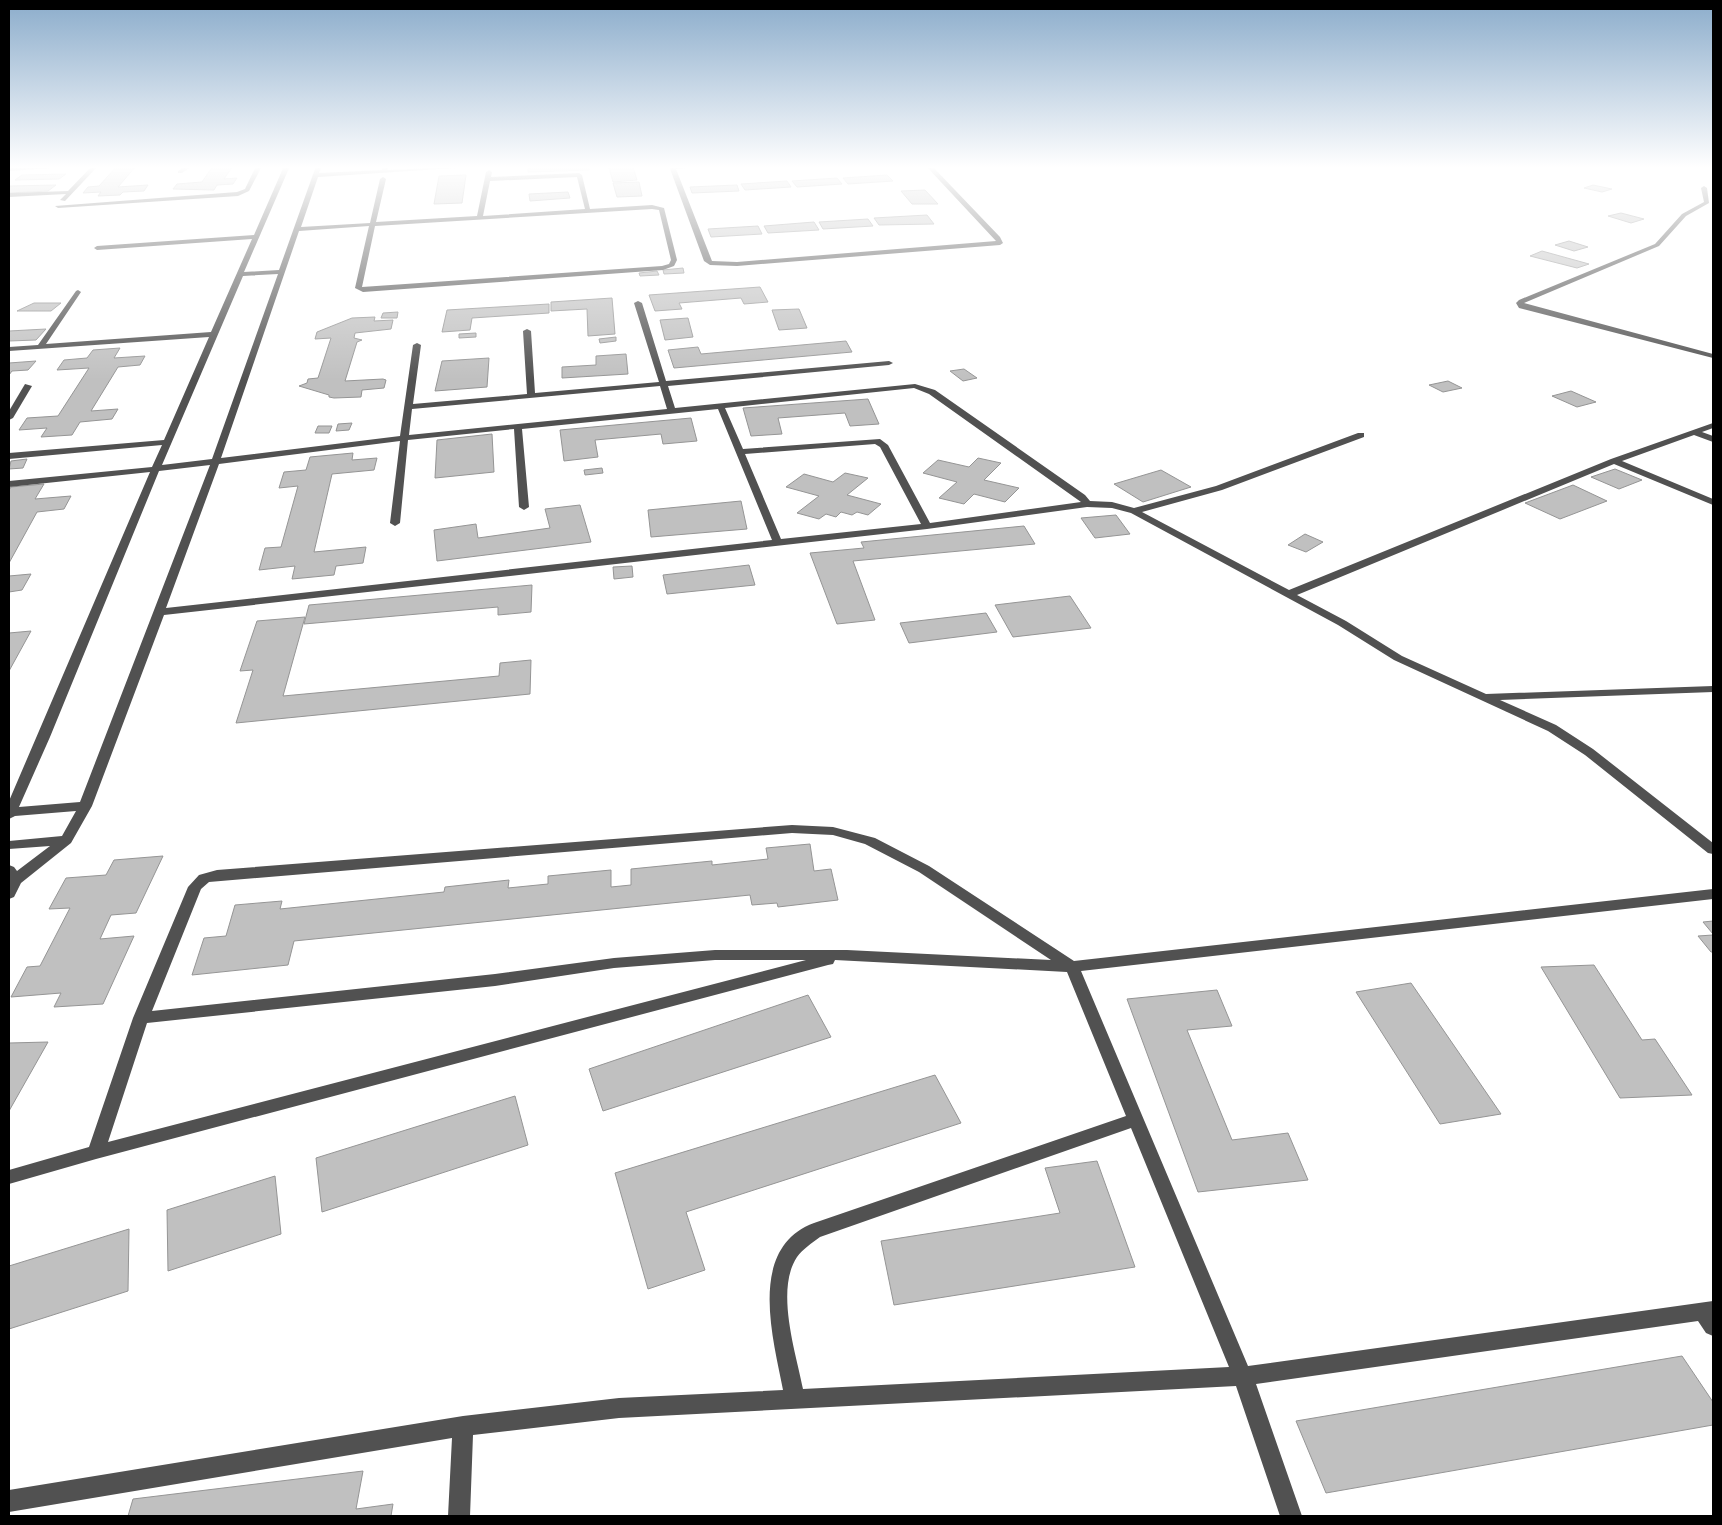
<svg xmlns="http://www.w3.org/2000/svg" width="1722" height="1525" font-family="Roboto,sans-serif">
  <rect width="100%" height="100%" fill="#fff"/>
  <g fill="#c0c0c0" stroke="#959595">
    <polygon points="117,166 136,166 118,187 148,185 144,191 123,192 120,195 98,196 101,192 83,193 88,187 99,186"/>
    <polygon points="213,166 233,166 224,179 237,178 233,184 217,185 214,190 173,189 177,184 202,182"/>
    <polygon points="589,166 589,170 528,172 528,168"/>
    <polygon points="633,167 637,180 613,182 609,168"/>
    <polygon points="66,174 59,179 15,180 22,175"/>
    <polygon points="466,175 462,203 434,204 439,176"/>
    <polygon points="887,175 893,181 848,184 843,178"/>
    <polygon points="837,178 842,184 797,187 792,181"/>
    <polygon points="787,181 791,187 745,190 741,184"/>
    <polygon points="639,182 642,196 617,197 613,183"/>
    <polygon points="56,185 48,191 9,193 10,186"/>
    <polygon points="737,185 739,191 692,193 690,187"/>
    <polygon points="1593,185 1612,189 1602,192 1584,188"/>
    <polygon points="925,190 938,204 912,204 901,191"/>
    <polygon points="568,192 570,198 530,201 529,194"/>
    <polygon points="1621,213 1644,219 1631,223 1608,216"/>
    <polygon points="927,215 934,224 879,225 874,218"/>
    <polygon points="868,219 873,226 823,229 819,222"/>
    <polygon points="814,222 819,230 768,233 764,226"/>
    <polygon points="758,226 762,234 711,237 708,229"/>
    <polygon points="1569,241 1588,247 1574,251 1555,245"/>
    <polygon points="1542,251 1589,264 1577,268 1530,256"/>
    <polygon points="683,268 684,273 664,274 663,270"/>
    <polygon points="657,271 659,275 640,276 639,273"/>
    <polygon points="760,287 768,302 744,304 741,298 679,303 682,309 655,311 649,295"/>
    <polygon points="612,298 615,334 588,336 587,309 551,311 551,302"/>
    <polygon points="34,303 61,303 51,311 17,311"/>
    <polygon points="549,304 549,313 472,318 470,330 442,332 447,310"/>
    <polygon points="799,309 807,328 779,330 772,310"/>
    <polygon points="398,312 397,318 381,318 383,313"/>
    <polygon points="375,317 374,321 393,320 391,329 355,333 354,338 362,340 357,342 345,381 383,379 386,380 384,388 362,390 361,397 334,398 329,397 329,395 299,386 307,383 308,379 318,378 331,338 315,339 317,332 352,318"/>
    <polygon points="688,318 693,337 665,340 660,320"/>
    <polygon points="46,329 36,340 9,341 9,331"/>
    <polygon points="476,333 476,337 459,338 459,334"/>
    <polygon points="616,337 616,341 600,343 599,339"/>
    <polygon points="846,341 852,352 674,368 668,350 698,347 701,354"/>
    <polygon points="120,348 114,358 145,356 140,365 118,367 91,411 118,409 112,419 80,422 72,435 41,437 47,428 19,430 27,418 58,416 89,368 57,370 64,360 87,358 93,350"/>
    <polygon points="626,354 628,374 562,378 562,367 596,365 596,356"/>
    <polygon points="489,358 487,387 435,391 442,361"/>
    <polygon points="36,361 28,370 12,371 9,375 9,363"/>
    <polygon points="964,369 977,378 963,381 950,371"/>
    <polygon points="1448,381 1462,388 1443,392 1429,385"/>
    <polygon points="1571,391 1596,402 1577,407 1552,396"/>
    <polygon points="868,399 879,424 850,426 845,413 778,418 782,434 751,436 743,408"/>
    <polygon points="691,418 697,441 663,444 661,434 595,440 598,457 564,461 560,430"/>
    <polygon points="352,423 349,430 336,431 338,424"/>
    <polygon points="318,426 332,426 329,433 315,433"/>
    <polygon points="492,434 494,472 435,478 437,440"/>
    <polygon points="353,453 352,460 377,458 374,470 332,474 314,552 366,547 363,563 336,566 334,575 292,579 295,566 259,570 265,548 281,547 298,486 279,488 284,472 306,470 310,457"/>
    <polygon points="978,458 1001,463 984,480 1019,488 1005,502 974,494 964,504 939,498 957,482 923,473 938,460 969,467"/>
    <polygon points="27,459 23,468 9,469 11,461"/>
    <polygon points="602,468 603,473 585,475 584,470"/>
    <polygon points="1615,469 1642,480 1619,489 1591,477"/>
    <polygon points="1161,470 1191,487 1143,502 1114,484"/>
    <polygon points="845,473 868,478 847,495 881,504 868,515 857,512 852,515 841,512 836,517 826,514 819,519 797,513 819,496 786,487 804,474 833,482"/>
    <polygon points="44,484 35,499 71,496 64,509 37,512 9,563 9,490 11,487"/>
    <polygon points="1573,485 1607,501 1560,519 1525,503"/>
    <polygon points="741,501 747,529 651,537 648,510"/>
    <polygon points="580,505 591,542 437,561 434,530 476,524 478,538 550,528 545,509"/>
    <polygon points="1116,515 1130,534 1095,538 1081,518"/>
    <polygon points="1024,526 1035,544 853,561 875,620 837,624 810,553 864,548 861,542"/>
    <polygon points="1305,534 1323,542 1306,552 1288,545"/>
    <polygon points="749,565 755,585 667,594 663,575"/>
    <polygon points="632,566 633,577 614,579 613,567"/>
    <polygon points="31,574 22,590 9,592 9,576"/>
    <polygon points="532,585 531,612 498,615 498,607 304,624 309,605"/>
    <polygon points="1070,596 1091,628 1013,637 995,605"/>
    <polygon points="986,613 997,632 909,643 900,623"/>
    <polygon points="305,617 283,696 499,676 500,663 531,660 530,694 236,723 253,670 240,671 257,621"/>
    <polygon points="31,631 9,671 9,633"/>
    <polygon points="810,844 814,871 831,869 838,900 778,907 777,903 752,905 750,895 294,941 288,965 192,975 204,938 226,936 235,905 282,901 280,909 444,892 445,887 509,880 508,888 548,884 548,876 611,870 611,887 631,885 631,869 712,861 712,865 768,859 766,848"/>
    <polygon points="163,856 136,913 111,915 100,939 134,936 103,1004 54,1007 61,993 11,997 27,967 40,966 70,908 49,909 66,878 106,875 114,860"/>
    <polygon points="1713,921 1713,934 1703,922"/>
    <polygon points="1713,935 1713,952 1711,952 1698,936"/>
    <polygon points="1594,965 1642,1040 1655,1039 1692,1095 1620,1098 1541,967"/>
    <polygon points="1411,983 1501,1114 1440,1124 1356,992"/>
    <polygon points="1217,990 1232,1026 1187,1030 1232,1140 1288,1133 1308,1180 1198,1192 1127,999"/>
    <polygon points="808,995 831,1037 603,1111 589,1069"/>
    <polygon points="48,1042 9,1111 9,1043"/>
    <polygon points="935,1075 961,1123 686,1212 705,1270 648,1289 615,1173"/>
    <polygon points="515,1096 528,1145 322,1212 316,1158"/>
    <polygon points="1097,1161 1135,1267 894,1305 881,1241 1060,1213 1045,1168"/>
    <polygon points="275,1176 281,1234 168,1271 167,1210"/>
    <polygon points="129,1229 128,1291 9,1329 9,1266"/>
    <polygon points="1682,1356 1713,1402 1713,1425 1326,1493 1296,1421"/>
    <polygon points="363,1471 356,1509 393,1504 391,1516 128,1516 133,1499"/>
  </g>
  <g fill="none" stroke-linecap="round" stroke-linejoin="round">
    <g fill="#515151" fill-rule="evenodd">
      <polygon points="35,166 81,166 9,171 9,167"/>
      <polygon points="92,166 98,166 65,201 60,200 66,194 9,197 9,193 68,191"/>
      <polygon points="185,166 192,166 182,173 178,173 178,171"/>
      <polygon points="256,166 262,166 249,191 238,196 58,208 55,206 237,192 245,189"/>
      <path d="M284,166H290L244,272L279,270L316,166H322L319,173L382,170L383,166H389L387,170L486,166L318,177L301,227L370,223L380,179L383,177L386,179L376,222L477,216L486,172L489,170L492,172L491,177L579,173L582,175L590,209L652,205L664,208L677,260L674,266L663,270L363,292L355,288L369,226L299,231L221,458L400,436L413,345L417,343L421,345L413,404L527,394L523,331L527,329L531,331L535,393L659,382L634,303L638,301L642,303L666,381L889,361L893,363L889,365L668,386L675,408L915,384L935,390L1085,495L1090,501L1112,502L1134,508L1216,486L1358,433H1364V437L1222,490L1142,512L1289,590L1611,459L1713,423V428L1702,432L1713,436V442L1694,435L1622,461L1713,499V505L1614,464L1297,595L1346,621L1402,656L1486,694L1713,686V692L1500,700L1556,725L1593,749L1713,843V854L1708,853L1585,755L1548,731L1394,660L1338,625L1131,513L1112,508L1087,507L927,529L164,615L92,806L71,843L21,883L14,897L9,899V865L14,867L17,871L50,846L9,849V841L62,836L76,811L15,816L9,819V801L150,472L9,487V481L152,467L162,445L9,459V453L164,440L209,337L9,351V347L38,345L76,291L78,290L81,292L46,344L211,332L252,239L97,250L94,248L97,246L254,235ZM577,177L585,209L483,216L490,181ZM652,209L659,210L671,260L669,264L662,266L362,287L375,226ZM278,274L212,459L162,465L243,276ZM660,386L667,409L409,435L412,409ZM914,388L929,394L1081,502L930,523L888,445L880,439L743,449L725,408ZM718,409L772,540L166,608L219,464L400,441L390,523L395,526L400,523L408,440L514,429L519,507L524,510L529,507L522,429ZM875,444L880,447L921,524L781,539L745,454ZM210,465L80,802L19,807L50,737L159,471Z"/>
      <polygon points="669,166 712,166 676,169 712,261 737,262 996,241 926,166 932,166 1000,237 1003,243 1000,245 737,266 710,265 704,261"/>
      <polygon points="1704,186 1707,188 1709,203 1686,216 1659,246 1524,303 1713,354 1713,358 1519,308 1516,303 1519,300 1655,244 1682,214 1704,202 1701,188"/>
      <polygon points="25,384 32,386 13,418 9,420 9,411"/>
      <path d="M792,825L833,827L875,838L929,866L1074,961L1713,889V899L1081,971L1248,1366L1713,1301V1336L1706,1333L1698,1321L1256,1384L1302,1516H1280L1236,1386L619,1418L473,1435L470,1516H448L452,1438L9,1512V1490L463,1416L619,1398L783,1390C773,1338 747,1248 814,1223L1126,1116L1067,972L835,960L833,964L828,965L96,1159L9,1184V1170L89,1147L133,1018L188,887L199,875L217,870ZM792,833L833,835L865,844L919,872L1051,960L847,950H715L614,958L495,974L152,1011L201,889L209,882ZM715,960H806L108,1142L147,1023L495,986L614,968ZM1131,1128L1229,1367L803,1389C796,1353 775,1290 797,1257C803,1249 812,1243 820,1237Z"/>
    </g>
  </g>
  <linearGradient id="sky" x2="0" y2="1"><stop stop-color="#8baccb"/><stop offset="0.44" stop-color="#fff"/><stop offset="1" stop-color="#fff" stop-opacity="0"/></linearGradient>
  <rect width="1722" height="380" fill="url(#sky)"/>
  <rect width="1722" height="1525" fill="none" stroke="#000000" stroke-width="20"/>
</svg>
